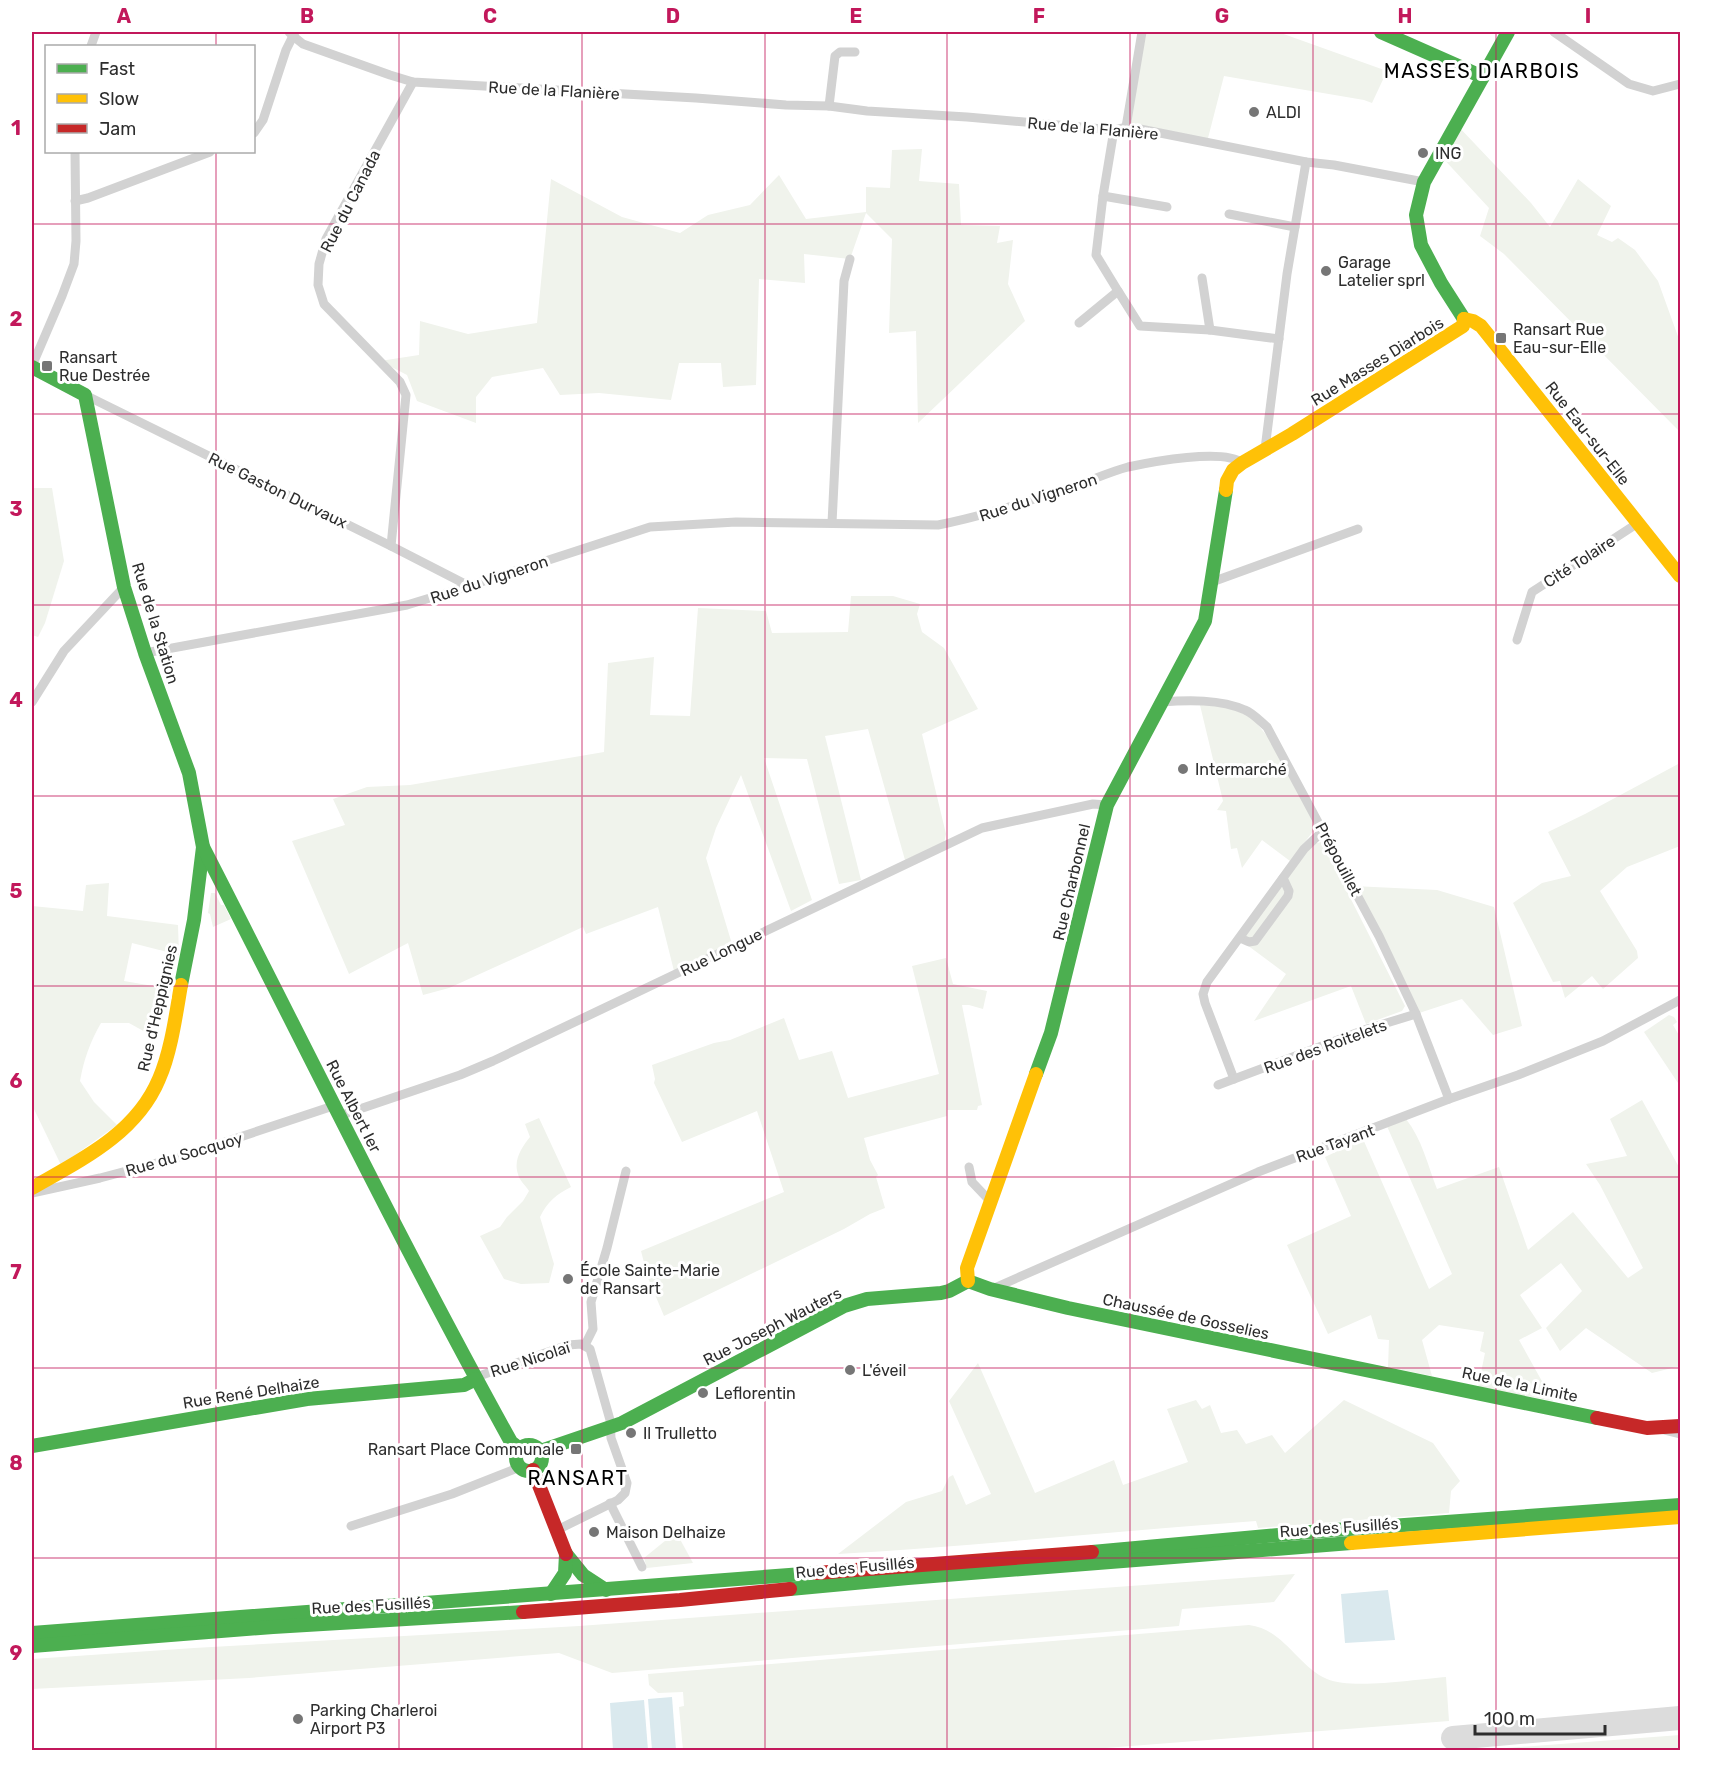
<svg xmlns="http://www.w3.org/2000/svg" width="1712" height="1782" font-family="Rubik,sans-serif">
  <rect width="100%" height="100%" fill="#fff"/>
  <g fill="#f0f3ec">
    <polygon points="1143,32 1278,32 1387,71 1372,103 1364,100 1224,76 1207,142 1127,125"/>
    <polygon points="1457,125 1531,203 1550,227 1578,179 1611,206 1597,235 1612,242 1618,238 1635,250 1658,281 1680,342 1680,432 1504,254 1480,236 1489,208 1440,155"/>
    <polygon points="922,149 919,181 959,184 961,225 1000,226 997,243 1013,240 1008,284 1025,321 918,423 916,331 889,333 892,239 866,213 850,259 804,254 805,283 759,279 756,385 723,387 721,363 679,363 671,400 599,393 560,395 543,368 492,377 476,397 476,423 417,401 407,375 380,361 419,355 420,321 468,334 537,323 551,179 622,217 680,233 708,215 750,205 779,175 806,219 866,212 866,187 890,188 892,150"/>
    <polygon points="32,488 52,488 64,561 45,623 38,637 32,635"/>
    <polygon points="851,596 893,596 920,604 917,614 922,632 944,648 978,709 922,734 946,834 944,843 905,860 868,729 825,736 861,880 839,884 807,759 764,758 812,900 791,911 741,775 716,828 706,858 732,944 674,971 658,907 586,934 583,927 449,988 423,995 408,943 349,974 292,841 345,825 333,799 367,787 410,785 604,752 608,663 654,657 650,715 690,716 698,608 766,611 772,633 848,632"/>
    <polygon points="1199,701 1246,710 1271,741 1318,825 1290,861 1262,840 1242,868 1237,848 1231,849 1226,811 1217,810 1223,801"/>
    <polygon points="1680,763 1680,846 1627,867 1600,891 1637,951 1638,958 1603,989 1592,976 1565,998 1560,981 1553,982 1513,903 1542,883 1571,876 1548,832 1585,814"/>
    <polygon points="1322,842 1405,1006 1402,1011 1366,1024 1351,986 1254,1021 1286,974 1239,939 1307,845"/>
    <path d="M109,883L107,916L178,925L179,955L132,943L124,981L171,989L156,1038L129,1023H101C90,1042 84,1059 80,1081L94,1102L117,1125L61,1165L32,1105V906L83,911L86,885Z"/>
    <polygon points="1353,886 1437,890 1494,907 1522,1026 1493,1035 1462,999 1416,1014"/>
    <polygon points="211,893 215,893 221,905 224,905 231,919 213,927 210,914 208,913"/>
    <polygon points="946,958 953,984 987,991 983,1009 969,1005 962,1005 982,1105 978,1106 977,1110 947,1110 947,1116 864,1138 870,1160 878,1175 876,1177 885,1208 870,1214 844,1229 664,1316 648,1278 641,1251 784,1192 757,1111 682,1142 654,1083 655,1079 652,1065 714,1043 730,1040 784,1018 799,1060 832,1051 848,1098 939,1074 912,966"/>
    <polygon points="1669,1015 1674,1017 1677,1022 1673,1025 1680,1037 1680,1086 1644,1032"/>
    <path d="M1642,1100L1680,1169V1366L1652,1373L1586,1328L1560,1351L1546,1328L1582,1291L1561,1263L1520,1295L1542,1328L1519,1340L1553,1401L1478,1387L1485,1353L1480,1351L1484,1332L1439,1325L1422,1340L1432,1376L1388,1367L1389,1340L1378,1339L1371,1315L1328,1334L1287,1245L1351,1216L1325,1157L1363,1139L1429,1289L1452,1274L1386,1124L1406,1119C1422,1139 1428,1166 1437,1189L1499,1167L1528,1250L1573,1212L1628,1278L1643,1268L1600,1185L1586,1164L1627,1156L1610,1119Z"/>
    <path d="M539,1118L571,1187C557,1194 547,1202 540,1217L554,1264L549,1283L521,1284L504,1279L480,1236L500,1227L507,1217L523,1201L529,1191C526,1186 519,1180 518,1174C513,1160 522,1147 530,1137L525,1124Z"/>
    <path d="M978,1363L1035,1493L1114,1460L1123,1485L1188,1462L1167,1409L1196,1400L1202,1409L1210,1405L1221,1433L1237,1430L1246,1444L1272,1435L1285,1453L1344,1400L1433,1443L1460,1481L1451,1491L1449,1513L1258,1528L1256,1521C1116,1531 977,1546 838,1554L906,1502L942,1491L949,1477L953,1475L966,1505L991,1494L949,1401Z"/>
    <polygon points="676,1532 693,1563 647,1568 644,1558"/>
    <polygon points="1295,1574 1274,1602 1182,1609 1179,1626 612,1673 559,1653 249,1678 32,1689 32,1659 194,1648 579,1626"/>
    <path d="M1249,1625C1284,1629 1297,1666 1327,1679C1352,1690 1417,1679 1446,1677L1449,1721L1080,1750H683L679,1707L684,1706L683,1692L658,1693L649,1685L648,1674Z"/>
    <polygon points="1680,1735 1680,1750 1477,1750 1480,1750"/>
  </g>
  <g fill="#dae9ee">
    <polygon points="1388,1590 1395,1640 1345,1643 1341,1594"/>
    <polygon points="672,1697 676,1750 652,1750 648,1699"/>
    <polygon points="644,1700 648,1750 613,1750 610,1703"/>
  </g>
  <g fill="none" stroke-linecap="round" stroke-linejoin="round">
    <polyline stroke="#dcdcdc" stroke-width="24" points="1453,1738 1680,1718"/>
    <g stroke="#d2d2d2" stroke-width="9">
      <polyline points="289,32 293,36 303,44 390,75 413,82 696,98 786,105 829,106 867,111 967,117 1114,130 1126,127 1140,129 1306,162 1334,165 1424,182"/>
      <polyline points="1554,32 1629,84 1653,91 1680,84"/>
      <polyline points="91,46 96,32"/>
      <polyline points="829,106 835,56 840,52 855,52"/>
      <polyline points="1126,127 1142,32"/>
      <polyline points="254,133 263,120 286,50 295,32"/>
      <polyline points="1103,196 1167,207"/>
      <polyline points="75,201 88,198 210,152"/>
      <polyline points="1229,214 1295,227"/>
      <polyline points="1202,278 1210,330"/>
      <polyline points="1118,291 1140,326 1210,330 1279,339"/>
      <polyline points="1079,323 1118,291 1096,255 1103,196 1114,130"/>
      <polyline points="32,366 62,296 74,264 76,241 75,152"/>
      <polyline points="85,395 391,546 469,586"/>
      <polyline points="1265,449 1287,274 1306,162"/>
      <polyline points="832,523 844,281 850,259"/>
      <polyline points="391,546 406,395 400,382 324,304 318,285 319,264 326,239 413,82"/>
      <polyline points="1212,582 1358,529"/>
      <polyline points="1517,640 1532,592 1638,523"/>
      <path d="M145,653L407,605L469,586L650,527L736,522L938,525C984,516 1028,501 1072,487C1090,481 1109,472 1128,467C1151,462 1224,448 1242,463"/>
      <polyline points="32,702 64,651 124,587"/>
      <path d="M1161,702C1188,700 1220,699 1245,710C1253,713 1261,722 1267,727L1379,936L1416,1014L1449,1099"/>
      <polyline points="1240,938 1249,942 1255,941 1288,896 1289,891 1283,878"/>
      <polyline points="1234,1079 1205,1003 1203,994 1207,982 1304,849 1324,830"/>
      <polyline points="1218,1085 1367,1029 1416,1014"/>
      <polyline points="339,1116 460,1075 493,1061 982,828 1093,804 1107,805"/>
      <polyline points="969,1167 972,1182 991,1202"/>
      <polyline points="32,1193 100,1178 183,1156 333,1106"/>
      <polyline points="992,1289 1258,1172 1449,1099 1518,1075 1603,1041 1680,1000"/>
      <polyline points="585,1345 593,1329 591,1302 607,1248 626,1171"/>
      <polyline points="476,1379 482,1375 568,1345 581,1344 590,1349 610,1420 611,1438 627,1483 625,1493 618,1500 557,1530"/>
      <polyline points="1664,1430 1680,1434"/>
      <polyline points="610,1503 642,1567"/>
      <polyline points="351,1526 452,1494 520,1467"/>
    </g>
    <g stroke="#4caf50" stroke-width="14">
      <polyline points="1381,32 1483,77"/>
      <polyline points="1464,319 1441,283 1421,245 1416,215 1424,182 1508,32"/>
      <polyline points="32,367 85,395 124,587 145,653 189,773 203,847 194,920 181,985"/>
      <path d="M203,847C305,1046 403,1247 511,1442L520,1449"/>
      <polyline points="1036,1074 1051,1033 1107,805 1205,621 1226,490"/>
      <polyline points="968,1281 990,1289 1068,1308 1597,1418"/>
      <circle cx="529" cy="1458" r="13"/>
      <polyline points="32,1446 307,1399 464,1385 476,1379"/>
      <polyline points="540,1451 622,1423 844,1306 867,1299 941,1293 949,1291 968,1281"/>
      <polyline points="1092,1552 1321,1531 1680,1505"/>
      <polyline points="566,1554 583,1575 606,1590"/>
      <polyline points="790,1589 908,1578 1351,1543"/>
      <polyline points="551,1594 565,1573 566,1554"/>
      <polyline points="32,1633 816,1573"/>
      <polyline points="32,1646 273,1627 523,1612"/>
    </g>
    <g stroke="#ffc107" stroke-width="14">
      <polyline points="1464,319 1473,321 1481,326 1680,576"/>
      <polyline points="1226,490 1227,481 1233,470 1242,463 1292,434 1463,326 1464,319"/>
      <path d="M32,1188C81,1160 136,1134 159,1079C171,1052 176,1014 181,985"/>
      <polyline points="968,1281 967,1268 1036,1074"/>
      <polyline points="1351,1543 1680,1517"/>
    </g>
    <g stroke="#c62828" stroke-width="14">
      <polyline points="1597,1418 1647,1428 1680,1426"/>
      <polyline points="533,1470 566,1554"/>
      <polyline points="816,1573 1092,1552"/>
      <polyline points="523,1612 680,1600 790,1589"/>
    </g>
  </g>
  <path fill="none" stroke="#c2185b" stroke-width="1.5" stroke-opacity="0.55" d="M216,32V46M399,32V1750M582,32V1750M765,32V1750M947,32V1750M1130,32V1750M1313,32V1750M1496,32V1750M216,152V1750M32,224H1680M32,414H1680M32,605H1680M32,796H1680M32,986H1680M32,1177H1680M32,1368H1680M32,1558H1680"/>
  <g fill="#767676" stroke="#fff" stroke-width="2">
    <circle cx="1254" cy="112" r="6"/>
    <circle cx="1423" cy="153" r="6"/>
    <circle cx="1326" cy="271" r="6"/>
    <rect x="1495" y="332" width="12" height="12" rx="3"/>
    <rect x="41" y="360" width="12" height="12" rx="3"/>
    <circle cx="1183" cy="769" r="6"/>
    <circle cx="568" cy="1279" r="6"/>
    <circle cx="850" cy="1370" r="6"/>
    <circle cx="703" cy="1393" r="6"/>
    <circle cx="631" cy="1433" r="6"/>
    <rect x="570" y="1443" width="12" height="12" rx="3"/>
    <circle cx="594" cy="1532" r="6"/>
    <circle cx="298" cy="1719" r="6"/>
  </g>
  <g text-anchor="middle" stroke-width="6" stroke-linejoin="round" paint-order="stroke">
    <g font-size="16" fill="#2d2d2d" stroke="#fff">
      <text transform="translate(554 90) rotate(3)" y="6">Rue de la Flanière</text>
      <text transform="translate(1093 128) rotate(5)" y="6">Rue de la Flanière</text>
      <text transform="translate(350 201) rotate(-63)" y="6">Rue du Canada</text>
      <text transform="translate(1377 361) rotate(-32)" y="6">Rue Masses Diarbois</text>
      <text transform="translate(1588 433) rotate(52)" y="6">Rue Eau-sur-Elle</text>
      <text transform="translate(278 490) rotate(26)" y="6">Rue Gaston Durvaux</text>
      <text transform="translate(1038 497) rotate(-18)" y="6">Rue du Vigneron</text>
      <text transform="translate(1579 561) rotate(-33)" y="6">Cité Tolaire</text>
      <text transform="translate(489 579) rotate(-18)" y="6">Rue du Vigneron</text>
      <text transform="translate(156 623) rotate(73)" y="6">Rue de la Station</text>
      <text transform="translate(1339 859) rotate(62)" y="6">Prépouillet</text>
      <text transform="translate(1071 882) rotate(-77)" y="6">Rue Charbonnel</text>
      <text transform="translate(721 952) rotate(-26)" y="6">Rue Longue</text>
      <text transform="translate(157 1008) rotate(-77)" y="6">Rue d'Heppignies</text>
      <text transform="translate(1325 1046) rotate(-20)" y="6">Rue des Roitelets</text>
      <text transform="translate(354 1106) rotate(63)" y="6">Rue Albert Ier</text>
      <text transform="translate(1335 1143) rotate(-20)" y="6">Rue Tayant</text>
      <text transform="translate(184 1154) rotate(-16)" y="6">Rue du Socquoy</text>
      <text transform="translate(1186 1316) rotate(12)" y="6">Chaussée de Gosselies</text>
      <text transform="translate(772 1326) rotate(-27)" y="6">Rue Joseph Wauters</text>
      <text transform="translate(530 1359) rotate(-18)" y="6">Rue Nicolaï</text>
      <text transform="translate(1520 1384) rotate(12)" y="6">Rue de la Limite</text>
      <text transform="translate(251 1392) rotate(-9)" y="6">Rue René Delhaize</text>
      <text transform="translate(1339 1527) rotate(-4)" y="6">Rue des Fusillés</text>
      <text transform="translate(855 1567) rotate(-5)" y="6">Rue des Fusillés</text>
      <text transform="translate(371 1605) rotate(-3)" y="6">Rue des Fusillés</text>
    </g>
    <g font-size="16" fill="#2d2d2d" stroke="#fff" text-anchor="start">
      <text x="1266" y="118">ALDI</text>
      <text x="1435" y="159">ING</text>
      <text x="1338" y="268">Garage<tspan x="1338" dy="18">Latelier sprl</tspan></text>
      <text x="1513" y="335">Ransart Rue<tspan x="1513" dy="18">Eau-sur-Elle</tspan></text>
      <text x="59" y="363">Ransart<tspan x="59" dy="18">Rue Destrée</tspan></text>
      <text x="1195" y="775">Intermarché</text>
      <text x="580" y="1276">École Sainte-Marie<tspan x="580" dy="18">de Ransart</tspan></text>
      <text x="862" y="1376">L'éveil</text>
      <text x="715" y="1399">Leflorentin</text>
      <text x="643" y="1439">Il Trulletto</text>
      <text x="564" y="1455" text-anchor="end">Ransart Place Communale</text>
      <text x="606" y="1538">Maison Delhaize</text>
      <text x="310" y="1716">Parking Charleroi<tspan x="310" dy="18">Airport P3</tspan></text>
    </g>
    <g font-size="20" letter-spacing="1.5" fill="#000" stroke="#fff">
      <text x="1482" y="78">MASSES DIARBOIS</text>
      <text x="578" y="1485">RANSART</text>
    </g>
  </g>
  <rect width="1712" height="1782" fill="none" stroke="#ffffff" stroke-width="66"/>
  <rect x="45" y="45" width="210" height="108" fill="#ffffff" stroke="#ababab" stroke-width="1.5"/>
  <rect x="57" y="64" width="30" height="9" fill="#4caf50" stroke="#ababab" stroke-width="1.5"/>
  <text x="99" y="75" font-size="18" fill="#2d2d2d">Fast</text>
  <rect x="57" y="94" width="30" height="9" fill="#ffc107" stroke="#ababab" stroke-width="1.5"/>
  <text x="99" y="105" font-size="18" fill="#2d2d2d">Slow</text>
  <rect x="57" y="124" width="30" height="9" fill="#c62828" stroke="#ababab" stroke-width="1.5"/>
  <text x="99" y="135" font-size="18" fill="#2d2d2d">Jam</text>
  <path d="M1475 1725v9h130v-9" fill="none" stroke="#2d2d2d" stroke-width="3"/>
  <text x="1484" y="1725" font-size="18" fill="#2d2d2d" stroke="#ffffff" stroke-width="4.5" paint-order="stroke">100 m</text>
  <rect x="33" y="33" width="1646" height="1716" fill="none" stroke="#c2185b" stroke-width="2"/>
  <g font-size="20" text-anchor="middle" font-weight="bold" fill="#c2185b">
    <text x="124" y="23">A</text>
    <text x="307" y="23">B</text>
    <text x="490" y="23">C</text>
    <text x="673" y="23">D</text>
    <text x="856" y="23">E</text>
    <text x="1039" y="23">F</text>
    <text x="1222" y="23">G</text>
    <text x="1405" y="23">H</text>
    <text x="1588" y="23">I</text>
    <text x="16" y="135">1</text>
    <text x="16" y="326">2</text>
    <text x="16" y="516">3</text>
    <text x="16" y="707">4</text>
    <text x="16" y="898">5</text>
    <text x="16" y="1088">6</text>
    <text x="16" y="1279">7</text>
    <text x="16" y="1470">8</text>
    <text x="16" y="1660">9</text>
  </g>
</svg>
